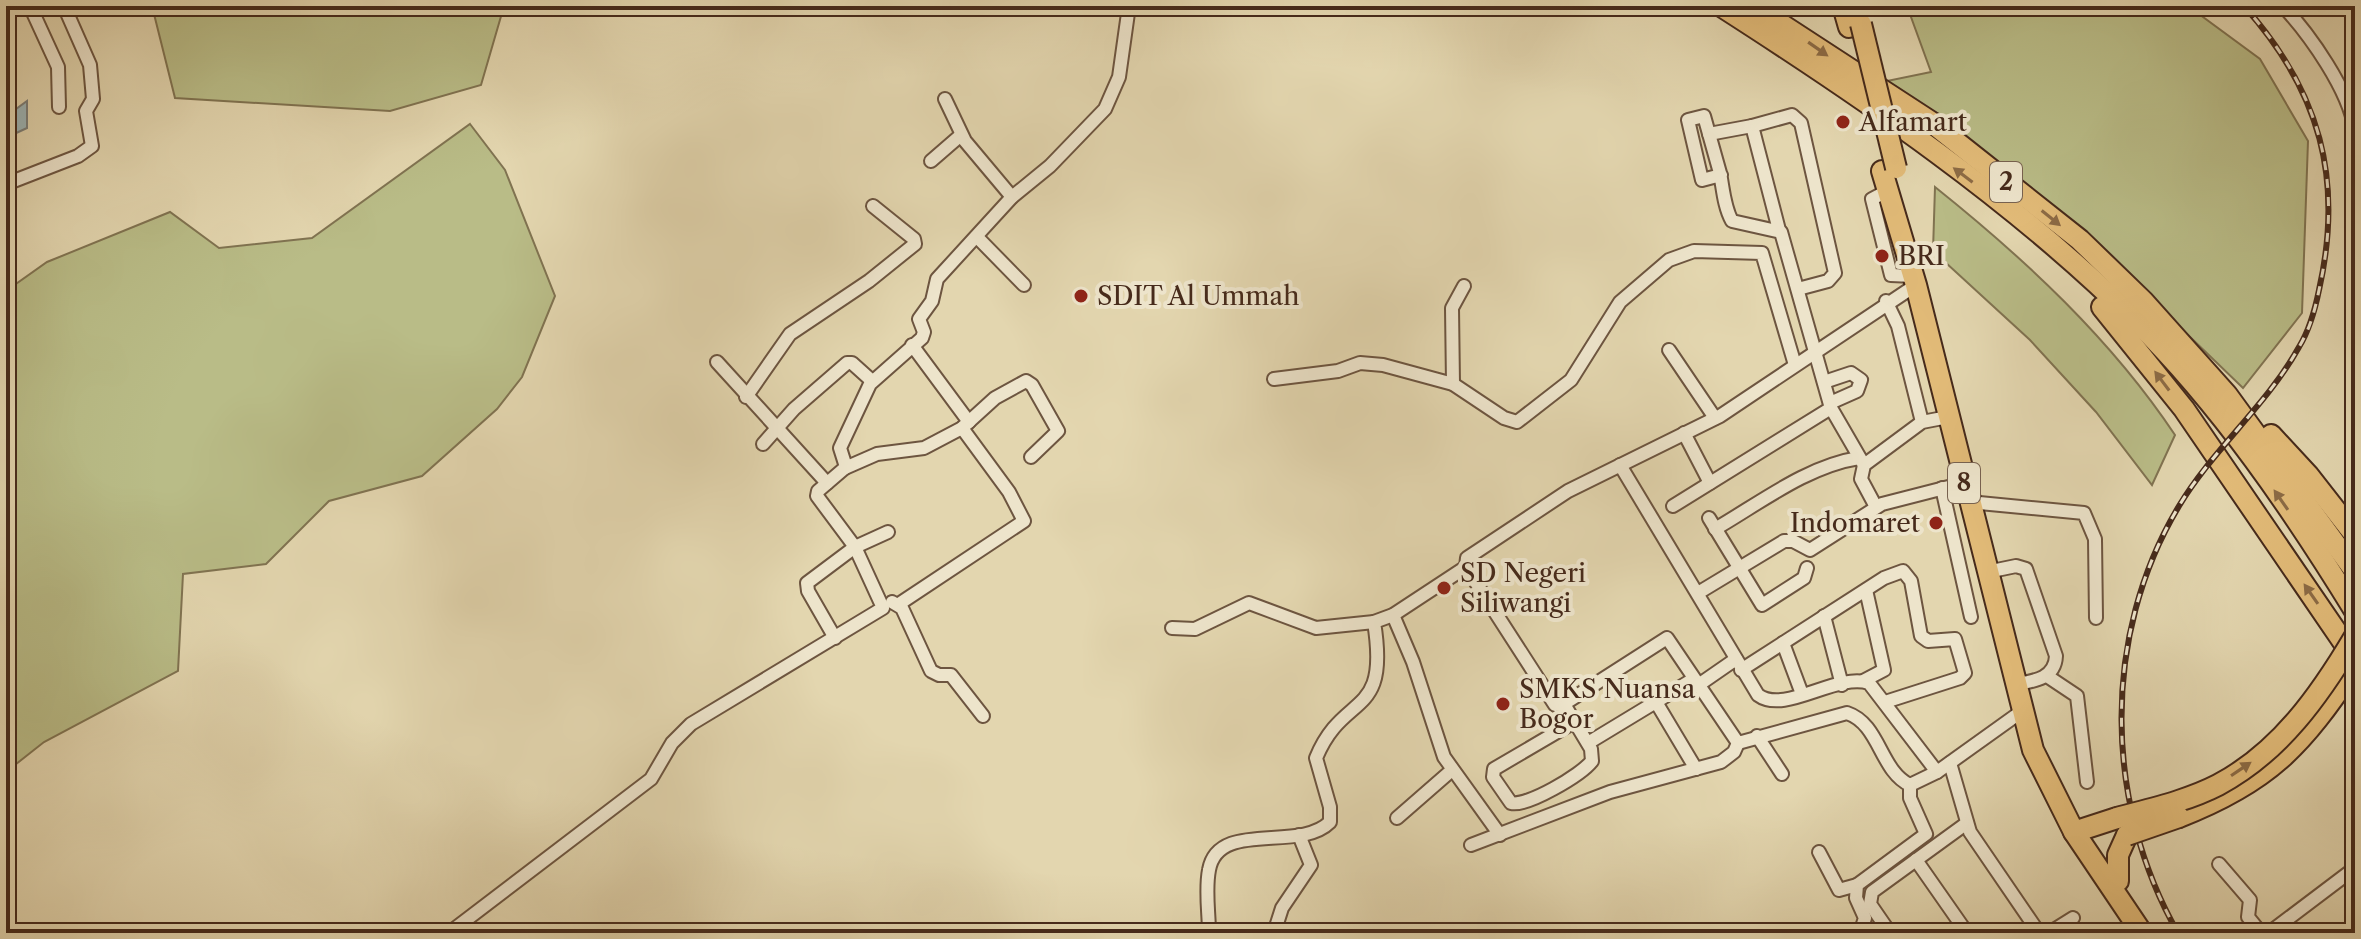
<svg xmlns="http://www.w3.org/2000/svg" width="2361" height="939" font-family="'Libre Caslon Text',serif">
  <rect width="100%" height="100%" fill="#e3d6af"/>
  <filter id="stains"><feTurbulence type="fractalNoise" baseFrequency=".0025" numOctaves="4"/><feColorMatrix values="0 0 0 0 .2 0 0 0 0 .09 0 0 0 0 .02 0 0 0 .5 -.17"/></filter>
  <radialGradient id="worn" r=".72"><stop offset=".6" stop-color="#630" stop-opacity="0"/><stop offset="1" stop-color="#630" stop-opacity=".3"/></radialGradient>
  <g fill="#b9bc87" stroke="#807351" stroke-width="2">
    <polygon points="152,6 504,6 481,85 390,111 175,98"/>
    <polygon points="1907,6 2188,6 2260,59 2308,141 2302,313 2243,388 2158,306 1882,82 1931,72"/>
    <polygon points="470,124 505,170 555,296 522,377 497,409 422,476 329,501 266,564 183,574 178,671 44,742 6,772 6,291 47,262 170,212 219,248 312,238"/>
    <path d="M1935,187C2025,259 2111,339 2175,435L2152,485L2096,412L2030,340L1933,251Z"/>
  </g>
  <polygon fill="#9cb6b8" stroke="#7a7e79" stroke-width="2" points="27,101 27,128 14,134 8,115"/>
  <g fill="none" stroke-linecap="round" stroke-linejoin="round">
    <defs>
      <g id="minor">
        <polyline points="30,6 58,67 59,107"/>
        <path d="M2283,6C2310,35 2349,90 2355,130"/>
        <polyline points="945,99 965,141 1012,197"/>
        <polyline points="1709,134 1752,126"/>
        <polyline points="931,161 961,135"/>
        <path d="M1721,175L1702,180L1688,120L1704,116L1720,173C1723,188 1724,207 1732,221L1781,232L1831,408L1864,465"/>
        <polyline points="6,184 78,156 92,146 86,111 93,99 90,65 64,6"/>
        <polyline points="1887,191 1872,199 1891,275 1913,276"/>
        <polyline points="1779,230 1752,126 1792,115 1801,123 1835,273 1828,281 1798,289"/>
        <polyline points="977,237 1024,285"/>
        <path d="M1916,285L1720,416L1568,491L1467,558L1466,567L1555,705L1564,704L1667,638L1738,743L1847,713C1880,724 1880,771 1910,785L1937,772L2025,709"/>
        <polyline points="1886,301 1898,326 1922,422"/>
        <polyline points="912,345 969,422"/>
        <polyline points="1669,350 1715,418"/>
        <polyline points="717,362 827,483"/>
        <polyline points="1274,379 1338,371 1360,363 1383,365 1453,384 1504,418 1517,422 1571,380 1620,302 1669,260 1694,251 1762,253 1795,365"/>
        <polyline points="1824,382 1851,373 1861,380 1857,391 1830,403"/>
        <polyline points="1453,384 1452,308 1464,286"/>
        <polyline points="746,397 790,334 869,281 915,244 914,239 873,206"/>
        <polyline points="1684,433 1710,483"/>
        <polyline points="763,444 794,409 847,363 852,363 872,381"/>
        <path d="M1620,465L1758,695C1785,715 1837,672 1869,683L1937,772"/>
        <polyline points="845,468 877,454 924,448 962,428 995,398 1026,381 1032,385 1058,431 1031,457"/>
        <polyline points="1942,488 1971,617"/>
        <polyline points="1969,502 2084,513 2095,539 2096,618"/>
        <polyline points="1673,506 1831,408"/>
        <polyline points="1876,507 1861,479 1864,465 1922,422 1948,417"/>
        <polyline points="1709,518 1762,605 1804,578 1807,568"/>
        <path d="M1715,529C1760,503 1807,466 1859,458"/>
        <path d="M1987,572L2016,566L2026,569L2056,656C2055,678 2035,681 2017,684"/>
        <polyline points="1698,593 1784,541 1793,541 1810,550 1882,504 1964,483"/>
        <polyline points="892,602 902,608 931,671 939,675 951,675 983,716"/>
        <polyline points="899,604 1024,521 1009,492 962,428"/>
        <polyline points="1393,615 1413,662 1444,757 1500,835"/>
        <polyline points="1824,616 1842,685"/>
        <polyline points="1172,628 1195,629 1249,603 1316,628 1374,622"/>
        <polyline points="835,638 808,591 807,583 855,547 888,532"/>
        <polyline points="1783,643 1802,694"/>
        <polyline points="1741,670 1884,578 1903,571 1911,581 1921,636 1928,641 1955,639 1965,673 1960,678 1885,702"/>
        <polyline points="2047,676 2077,696 2087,782"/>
        <polyline points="1863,681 1884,670 1866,590"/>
        <polyline points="1697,686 1736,659"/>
        <polyline points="1656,702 1696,769"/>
        <path d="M1564,704L1591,749L1592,761C1581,775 1527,807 1511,803L1493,777L1494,769L1574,722"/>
        <polyline points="1757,736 1782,774"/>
        <polyline points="1588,743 1692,680"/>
        <polyline points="1950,763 1970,832 2039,933"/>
        <polyline points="1397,818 1452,770"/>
        <polyline points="1471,845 1610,792 1721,762 1734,752 1738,743"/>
        <polyline points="1819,852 1839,890 1857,885"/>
        <polyline points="1916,860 1967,933"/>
        <polyline points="2219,864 2250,900 2248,917 2261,933"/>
        <polyline points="449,933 651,779 672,743 691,724 883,608 855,547 817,496 818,491 846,467 840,448 870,384 922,338 924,332 919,319 932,301 937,279 1012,197 1050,166 1105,109 1119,77 1129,6"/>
        <path d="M1209,933C1209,913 1205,890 1209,870C1218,819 1299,853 1330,822V807L1316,758C1344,690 1390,721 1374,622L1393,615L1466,567"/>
        <polyline points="1274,933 1282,908 1311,865 1299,835"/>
        <polyline points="1860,933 1865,918 1856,898 1857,885 1926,834 1910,798 1910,785"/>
        <polyline points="1890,933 1870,904 1872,892 1967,823"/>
        <polyline points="2049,933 2073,918"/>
        <polyline points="2269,933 2355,868"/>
      </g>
      <g id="highway">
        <path d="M1721,6C1866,99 2013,199 2136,321C2221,405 2293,510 2355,611"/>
        <polyline points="1753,6 1931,122 2080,240 2143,301 2227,395 2355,571"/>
        <polyline points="1843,6 1849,27"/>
        <polyline points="1882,171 1916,285 2033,750 2074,832 2142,933"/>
        <polyline points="2102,307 2184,409 2355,659"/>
        <polyline points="2271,435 2308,475 2355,535"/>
        <path d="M2179,817C2269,782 2302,746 2355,666"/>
        <polyline points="2074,832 2117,818"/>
        <polyline points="2118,881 2118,855 2127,835"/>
      </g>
    </defs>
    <use href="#minor" stroke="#6d5540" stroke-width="16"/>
    <use href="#highway" stroke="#462a1b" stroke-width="24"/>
    <use href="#minor" stroke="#ede4cb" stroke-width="12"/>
    <use href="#highway" stroke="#e2bb78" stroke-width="20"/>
    <defs>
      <path id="rail" d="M2178,933C2104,803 2101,636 2179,506C2213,449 2267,405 2299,347C2310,329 2315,310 2319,290C2344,179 2320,91 2244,6"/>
    </defs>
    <use href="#rail" stroke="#462a1b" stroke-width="6"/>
    <use href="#rail" stroke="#ede4cb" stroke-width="3" stroke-dasharray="9" stroke-linecap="butt"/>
    <defs>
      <g id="highway-bridge">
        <polyline points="1861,24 1896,168"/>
        <path d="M2117,818C2150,809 2187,801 2218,785C2280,752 2320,695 2355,636"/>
        <polyline points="2127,835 2179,817"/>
      </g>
    </defs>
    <use href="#highway-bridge" stroke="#462a1b" stroke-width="24" stroke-linecap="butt"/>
    <use href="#highway-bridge" stroke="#e2bb78" stroke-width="20"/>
  </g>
  <defs><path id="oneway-solid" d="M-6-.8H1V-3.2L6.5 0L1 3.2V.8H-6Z" transform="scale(2)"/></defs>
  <g fill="#8c6b45">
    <use href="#oneway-solid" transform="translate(1818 49) rotate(35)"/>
    <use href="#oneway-solid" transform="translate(1963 175) rotate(-143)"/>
    <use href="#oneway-solid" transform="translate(2051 218) rotate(39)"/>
    <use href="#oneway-solid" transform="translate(2162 381) rotate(-127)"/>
    <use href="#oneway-solid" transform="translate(2281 500) rotate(-125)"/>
    <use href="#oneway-solid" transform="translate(2311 594) rotate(-125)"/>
    <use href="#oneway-solid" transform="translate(2241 769) rotate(-34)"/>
  </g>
  <g fill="#8f2418" stroke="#ede4cb" stroke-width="3">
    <circle cx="1843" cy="122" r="8"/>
    <circle cx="1882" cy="256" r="8"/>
    <circle cx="1081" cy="296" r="8"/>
    <circle cx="1936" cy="523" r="8"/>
    <circle cx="1444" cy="588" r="8"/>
    <circle cx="1503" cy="704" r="8"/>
  </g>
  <g text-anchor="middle" stroke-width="8" stroke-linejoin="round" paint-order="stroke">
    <g fill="#ede4cb" stroke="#786250" stroke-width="2">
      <rect x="1990" y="162" width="32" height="40" rx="6"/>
      <rect x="1948" y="463" width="32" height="40" rx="6"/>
    </g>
    <g font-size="24" font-weight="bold" fill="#462a1b">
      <text x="2006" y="190">2</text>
      <text x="1964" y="491">8</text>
    </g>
    <g font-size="26" fill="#462a1b" stroke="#ede4cb" text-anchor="start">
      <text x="1859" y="131">Alfamart</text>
      <text x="1898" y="265">BRI</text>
      <text x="1097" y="305">SDIT Al Ummah</text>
      <text x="1920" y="532" text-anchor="end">Indomaret</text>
      <text x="1460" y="582">SD Negeri<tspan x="1460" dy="30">Siliwangi</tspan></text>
      <text x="1519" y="698">SMKS Nuansa<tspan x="1519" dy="30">Bogor</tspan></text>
    </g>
  </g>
  <rect width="2361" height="939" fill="none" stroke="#e3d6af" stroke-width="32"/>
  <rect x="8" y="8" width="2345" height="923" fill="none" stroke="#462a1b" stroke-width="4"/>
  <rect x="16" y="16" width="2329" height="907" fill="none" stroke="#462a1b" stroke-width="2"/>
  <rect width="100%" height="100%" filter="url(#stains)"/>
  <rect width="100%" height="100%" fill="url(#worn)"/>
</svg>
